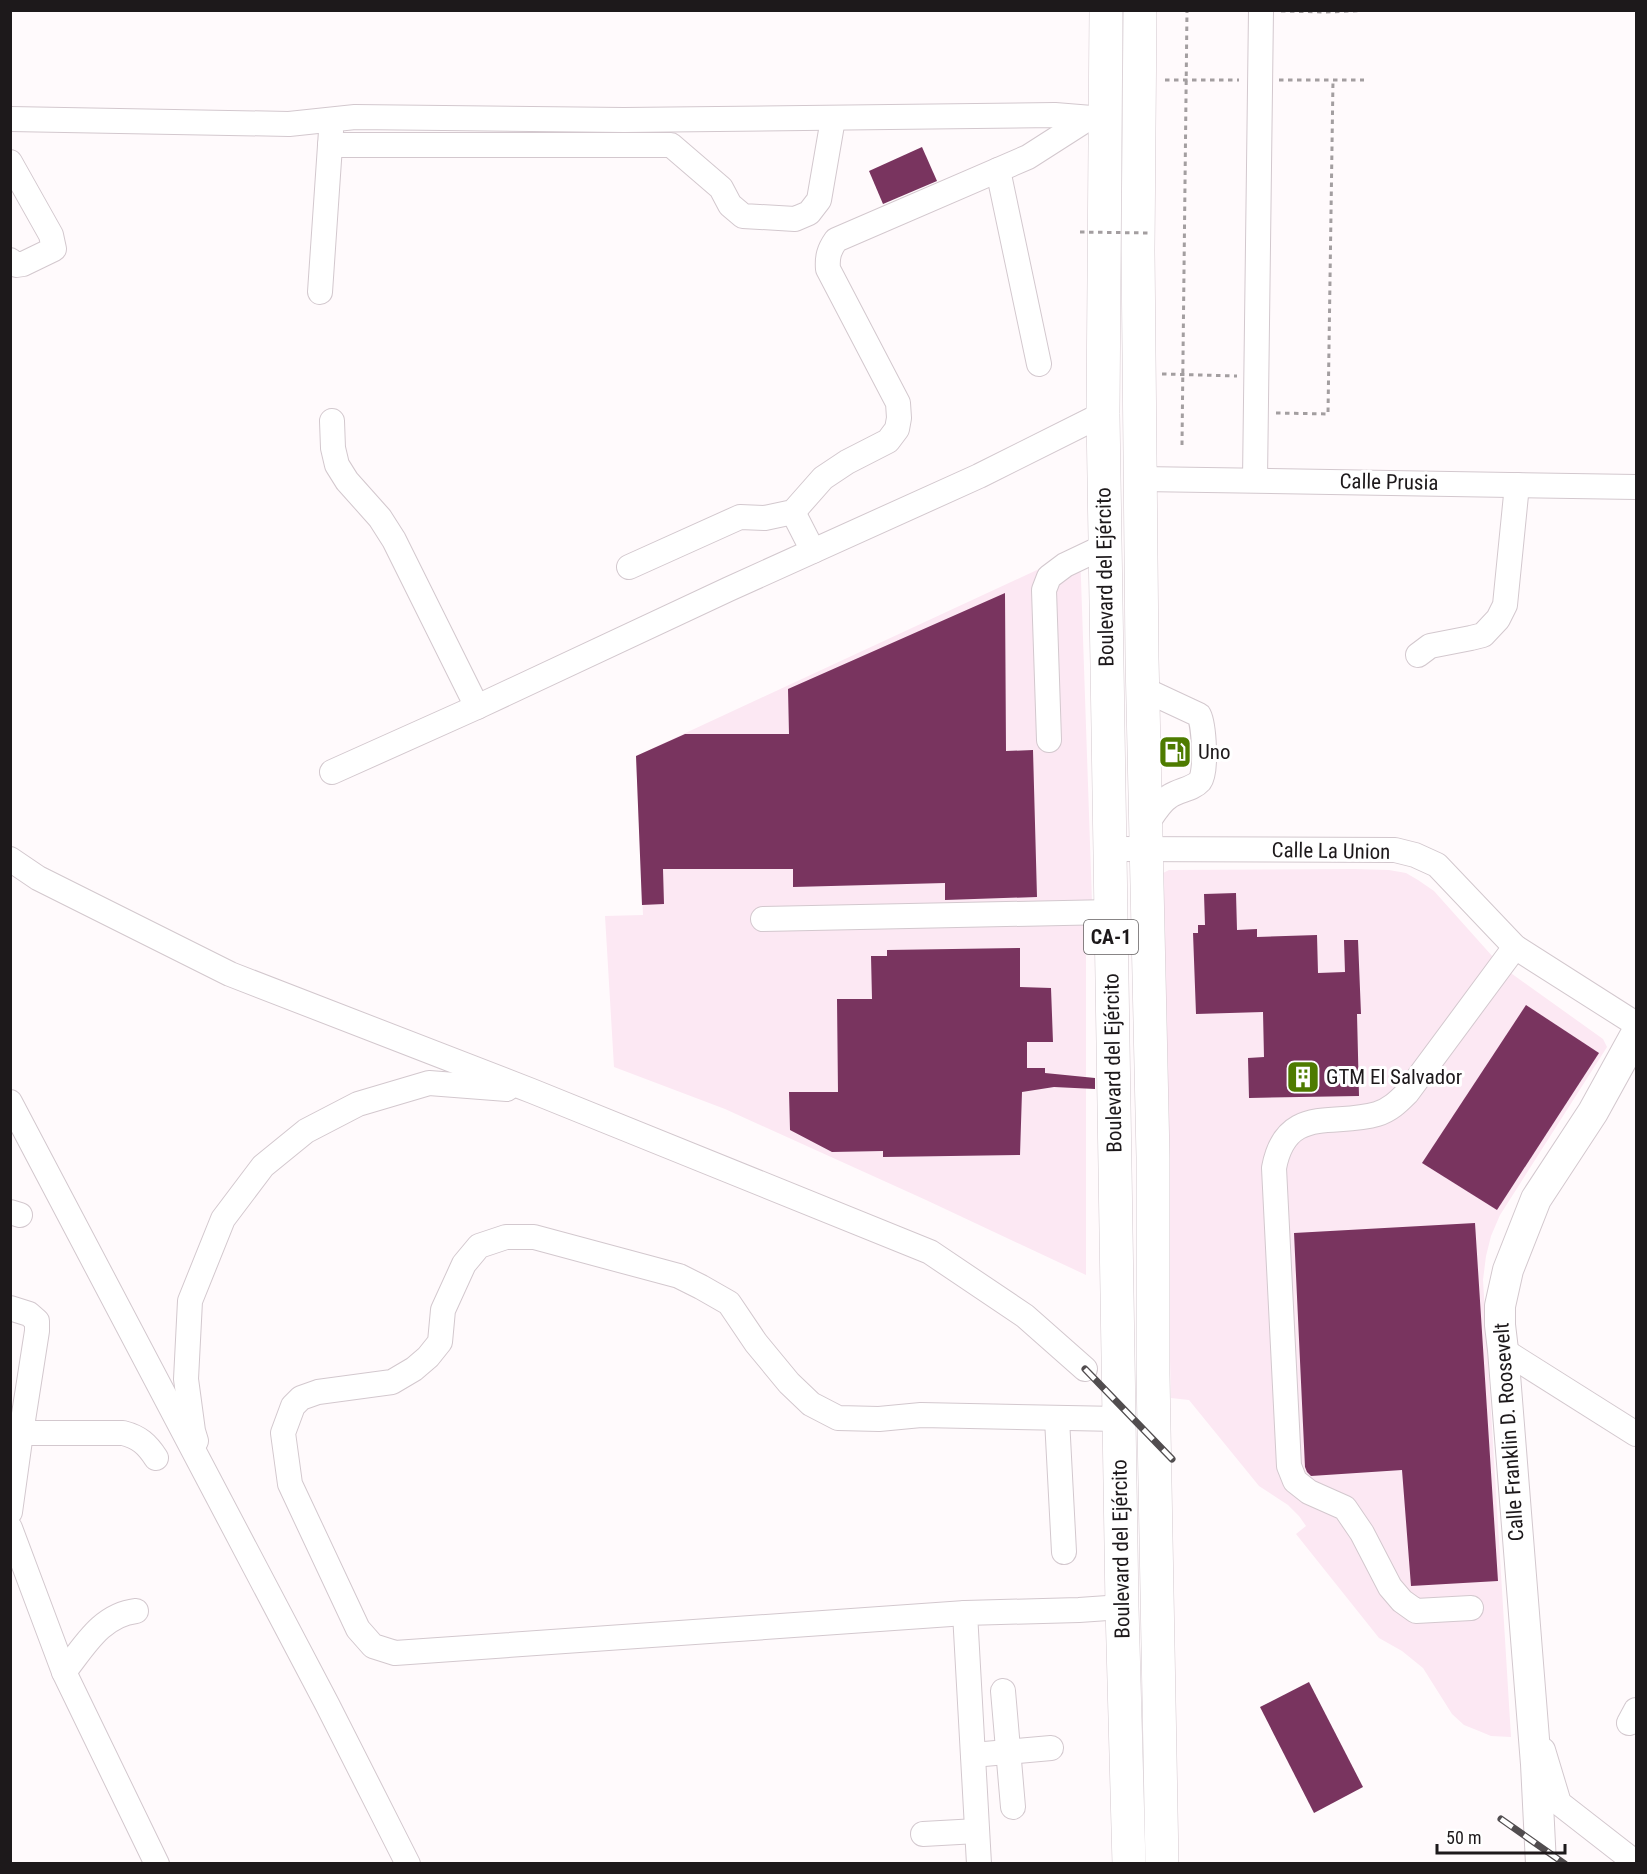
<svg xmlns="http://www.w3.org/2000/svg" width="1647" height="1874" font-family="'Roboto Condensed',sans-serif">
  <rect width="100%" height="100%" fill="#fffafc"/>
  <g fill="#fce8f3">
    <polygon points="1080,550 1092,902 1086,902 1086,1275 926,1200 725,1109 614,1067 605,916 643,915 636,756"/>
    <polygon points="1354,869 1389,870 1406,873 1418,880 1434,891 1493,957 1508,971 1596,1034 1603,1039 1607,1047 1500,1215 1491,1236 1486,1256 1483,1280 1511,1737 1491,1736 1479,1731 1464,1725 1452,1714 1423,1668 1402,1651 1379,1638 1296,1534 1306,1526 1299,1516 1288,1505 1259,1486 1189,1400 1171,1398 1161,1016 1163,873 1169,870"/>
  </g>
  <g fill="#79345f">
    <polygon points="922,147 937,181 883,204 869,171"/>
    <polygon points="1005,593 1006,751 1033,750 1037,897 945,900 945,883 793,887 793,869 663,869 664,904 642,905 636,756 685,734 789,734 788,689"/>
    <polygon points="1236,893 1237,930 1257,929 1257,937 1317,935 1318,973 1345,972 1344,940 1358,940 1361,1014 1357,1014 1359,1096 1249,1098 1248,1058 1264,1057 1263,1012 1196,1014 1193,933 1198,933 1198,925 1205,925 1204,894"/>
    <polygon points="1020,948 1020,987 1051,988 1053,1042 1027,1042 1027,1068 1045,1068 1045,1073 1095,1078 1095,1089 1054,1087 1022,1092 1020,1155 883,1157 883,1151 832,1152 790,1130 789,1092 838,1092 837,999 872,999 871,956 887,956 887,950"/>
    <polygon points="1526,1005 1599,1053 1497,1210 1422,1163"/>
    <polygon points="1475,1223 1498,1581 1411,1586 1402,1470 1311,1476 1307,1472 1305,1467 1294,1233"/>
    <polygon points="1309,1682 1363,1787 1314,1813 1260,1707"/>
  </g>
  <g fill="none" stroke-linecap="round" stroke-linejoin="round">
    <defs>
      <g id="minor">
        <polyline points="10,119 289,124 355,117 624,120 1055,115 1104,119"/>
        <polyline points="330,145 671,145 721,188 730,205 743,216 795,219 809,213 819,200 833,119"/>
        <polyline points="10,162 51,235 54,249 23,264 16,265 10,260"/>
        <polyline points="998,170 1039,364"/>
        <polyline points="320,292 331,131"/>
        <polyline points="332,421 333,448 337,465 347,481 380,518 394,540 477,707"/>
        <polyline points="1141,479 1636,487"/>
        <polyline points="1255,480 1261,10"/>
        <polyline points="793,512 813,551"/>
        <path d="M629,567L740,517L765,518L793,512L823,478L847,462L888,441L897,429L899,418L898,403L828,269C827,257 829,250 836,240L1028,157L1089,118"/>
        <polyline points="1418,655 1430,646 1471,638 1483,635 1498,619 1505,605 1517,485"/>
        <polyline points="1049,740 1044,590 1049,577 1065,565 1105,546"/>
        <polyline points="332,772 477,707 729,589 979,476 1103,414"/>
        <path d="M1146,825C1153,815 1160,802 1170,796C1179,790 1193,789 1200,781C1207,772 1204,725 1199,715L1154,694"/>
        <polyline points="1110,849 1395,850 1415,855 1437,865 1515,947 1636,1024"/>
        <polyline points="10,859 38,878 230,974 532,1091 930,1252 1025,1316 1085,1369"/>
        <polyline points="763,919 1111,912"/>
        <polyline points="10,1102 327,1704 408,1864"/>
        <polyline points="10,1212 20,1215"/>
        <polyline points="10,1308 29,1314 37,1321 37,1331 21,1433 10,1512"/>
        <polyline points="1503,1350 1636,1434"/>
        <polyline points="1057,1419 1064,1552"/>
        <path d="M21,1433H123C139,1437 147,1444 156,1458"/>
        <polyline points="196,1441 193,1431 186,1379 190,1301 223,1219 263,1166 306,1131 358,1104 429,1083 507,1089"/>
        <polyline points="10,1528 64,1672 157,1864"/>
        <path d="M1471,1608L1416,1611L1402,1601L1390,1587L1362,1533L1345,1508L1309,1492L1295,1481L1289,1466L1274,1168C1286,1104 1334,1127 1377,1114C1390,1110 1398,1102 1407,1093L1515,947"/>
        <polyline points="965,1613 395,1653 373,1646 358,1629 290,1484 283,1433 293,1406 301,1398 318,1392 392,1382 414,1369 428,1357 440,1342 443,1310 464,1264 479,1246 506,1237 534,1237 679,1276 701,1287 729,1303 756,1343 789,1383 811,1404 838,1418 879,1419 921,1415 1119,1419"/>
        <path d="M64,1672C84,1647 101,1615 136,1611"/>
        <polyline points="1003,1691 1013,1807"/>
        <polyline points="1629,1723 1636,1710"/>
        <polyline points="1543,1750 1559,1803 1636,1863"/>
        <polyline points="973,1755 1051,1748"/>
        <polyline points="923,1834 977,1831"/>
        <polyline points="979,1864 965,1613 1079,1610 1122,1607"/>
      </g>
      <polyline id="major" points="1541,1864 1536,1764 1503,1350 1500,1325 1500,1306 1508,1270 1536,1199 1593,1112 1636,1034"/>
      <g id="highway">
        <polyline points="1106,10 1103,414 1122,1607 1129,1864"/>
        <polyline points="1140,10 1138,250 1142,658 1153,1157 1153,1374 1162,1864"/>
      </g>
    </defs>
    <use href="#minor" stroke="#d3c8ce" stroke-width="26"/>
    <use href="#major" stroke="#d3c8ce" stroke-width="32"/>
    <use href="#highway" stroke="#d3c8ce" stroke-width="34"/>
    <g stroke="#a39ea0" stroke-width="3" stroke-dasharray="4.5 4.5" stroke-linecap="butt">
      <polyline points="1281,11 1326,12 1377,10"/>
      <polyline points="1165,80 1239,80"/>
      <polyline points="1279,80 1364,80"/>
      <polyline points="1162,374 1237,376"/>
      <polyline points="1276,413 1328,414 1333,80"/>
      <polyline points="1182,445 1187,10"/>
    </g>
    <use href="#minor" stroke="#fff" stroke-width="24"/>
    <use href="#major" stroke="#fff" stroke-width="30"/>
    <use href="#highway" stroke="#fff" stroke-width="33"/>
    <defs>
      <g id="rail">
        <polyline points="1085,1369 1172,1459"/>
        <polyline points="1501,1819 1565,1864"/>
      </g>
    </defs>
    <use href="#rail" stroke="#514d4f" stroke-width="7"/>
    <use href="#rail" stroke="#fff" stroke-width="4.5" stroke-dasharray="14" stroke-linecap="butt"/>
    <polyline stroke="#a39ea0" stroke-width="3" stroke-dasharray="4.5 4.5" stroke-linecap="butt" points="1080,232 1149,233"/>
  </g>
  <defs>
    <symbol id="fuel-square" viewBox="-11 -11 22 22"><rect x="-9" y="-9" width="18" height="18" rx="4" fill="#4e7b00" stroke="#fff"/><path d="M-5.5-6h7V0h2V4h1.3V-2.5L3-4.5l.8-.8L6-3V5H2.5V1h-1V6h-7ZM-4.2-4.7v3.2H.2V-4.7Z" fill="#fff"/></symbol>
    <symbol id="building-square" viewBox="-11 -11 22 22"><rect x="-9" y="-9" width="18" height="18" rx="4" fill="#4e7b00" stroke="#fff"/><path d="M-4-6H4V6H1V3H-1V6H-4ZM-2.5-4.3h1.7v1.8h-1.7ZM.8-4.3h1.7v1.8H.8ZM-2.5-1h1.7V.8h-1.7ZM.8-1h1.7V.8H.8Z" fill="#fff"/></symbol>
  </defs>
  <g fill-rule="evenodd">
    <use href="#fuel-square" x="1156" y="733" width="38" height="38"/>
    <use href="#building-square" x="1284" y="1058" width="38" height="38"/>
  </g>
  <g text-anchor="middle" stroke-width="6" stroke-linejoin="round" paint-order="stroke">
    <rect fill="#fff" stroke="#615e5f" stroke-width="1.5" x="1084" y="920" width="54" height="34" rx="4.5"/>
    <g font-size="20" font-weight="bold" fill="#1d191b">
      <text x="1111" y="944">CA-1</text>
    </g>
    <g font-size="21" fill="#1d191b" stroke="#fff">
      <text transform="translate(1389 482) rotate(1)" y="7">Calle Prusia</text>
      <text transform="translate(1105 577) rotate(-91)" y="7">Boulevard del Ejército</text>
      <text transform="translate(1331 851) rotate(1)" y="7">Calle La Union</text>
      <text transform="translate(1113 1063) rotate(-91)" y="7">Boulevard del Ejército</text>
      <text transform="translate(1509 1432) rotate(-94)" y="7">Calle Franklin D. Roosevelt</text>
      <text transform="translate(1121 1549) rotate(-91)" y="7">Boulevard del Ejército</text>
    </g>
    <g font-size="21" fill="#1d191b" stroke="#fff" text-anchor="start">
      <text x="1198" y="759">Uno</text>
      <text x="1326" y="1084">GTM El Salvador</text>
    </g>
  </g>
  <rect width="1647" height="1874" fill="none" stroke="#1d191b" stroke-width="24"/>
  <path d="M1437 1844v9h128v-9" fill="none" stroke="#1d191b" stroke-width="3"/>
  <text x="1446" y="1844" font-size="18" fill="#1d191b" stroke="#ffffff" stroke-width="4.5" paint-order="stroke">50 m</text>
</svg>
